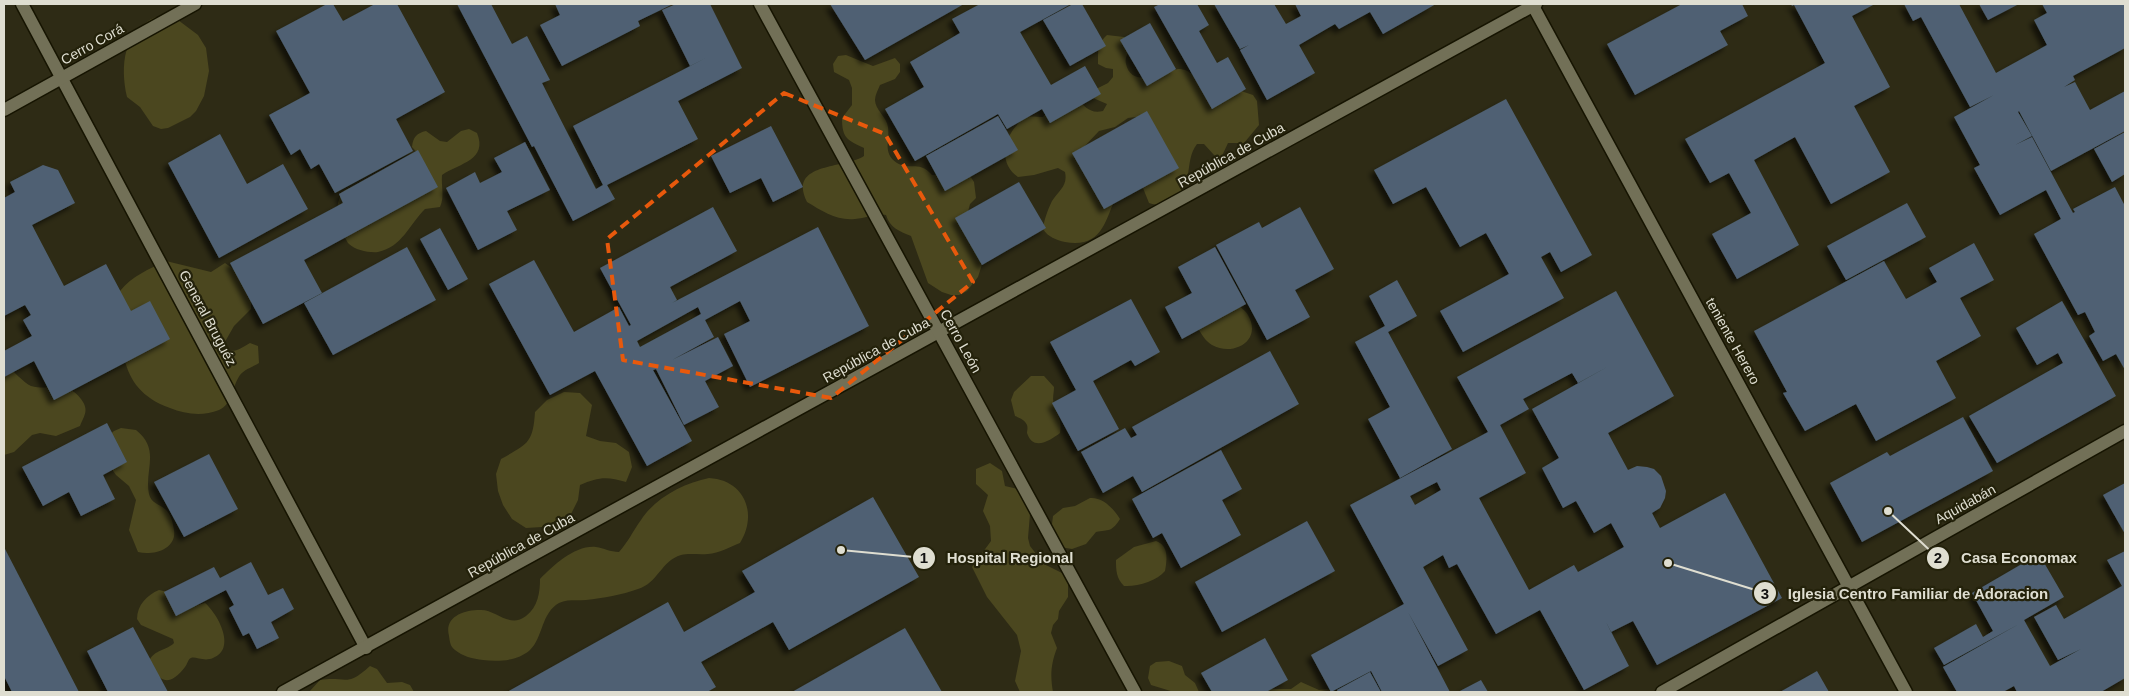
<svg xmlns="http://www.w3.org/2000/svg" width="2129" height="696" font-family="Arial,sans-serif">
  <defs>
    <filter id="shadow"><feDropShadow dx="-4.5" dy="4.5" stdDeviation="2.5" flood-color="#0009"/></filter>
  </defs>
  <rect width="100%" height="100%" fill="#2e2b15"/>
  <g fill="#4b471f">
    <path d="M156,17H164L178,20L198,35L206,48L209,71L204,96L196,111L190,117L168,128L161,129L153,126L140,107L127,97C120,66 123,31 156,17Z"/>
    <path d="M1107,35L1124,37L1132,42C1131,50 1124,56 1126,64C1132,90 1165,71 1178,69C1185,69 1188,71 1193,75L1253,95L1257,101L1259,125L1244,143H1228L1221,158L1214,155L1204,144H1197C1183,162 1196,186 1171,200C1163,205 1158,206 1149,203L1143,188V120L1136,117L1128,118L1115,127L1099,131L1083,148L1116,196C1105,223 1101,248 1065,242C1056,240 1048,237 1043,229C1044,220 1048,209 1052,201C1059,190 1068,186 1065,172L1058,168L1034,175L1018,177C999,164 1003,140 1017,125C1019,122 1023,118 1026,117C1031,116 1038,117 1043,117L1053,105L1077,98C1085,107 1090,114 1103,111L1107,104L1093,98L1094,90L1108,83L1113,77V69L1106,68L1098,64C1098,51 1097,44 1107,35Z"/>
    <path d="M846,55L873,66L895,58L900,64V72L895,79L880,85C878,90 875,95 875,100C875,110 887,117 888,127C890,141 882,153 897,163C910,171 919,160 932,175L970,176L974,182L976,198L970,204L968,212L985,255L978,277L967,291L959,295H951L942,292L928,283L911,236C899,231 890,228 886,215C875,214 866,218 855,219C837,221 822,211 807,202C787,162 845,169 864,156V148C847,140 842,138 842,118L852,105V88L849,80L834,72L833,64L838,56Z"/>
    <path d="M469,129L477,133C488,160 460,163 442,175C441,187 445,196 440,207L425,209C409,225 402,247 378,252C369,253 355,250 349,244C343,238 338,211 338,203C339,198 342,194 345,190L422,158L412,147C413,137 417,133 426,131L440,141L447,142L461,131Z"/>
    <path d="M166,261L211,272L225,263L238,272L251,300V309L234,326L222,347C233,355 239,349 250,343L258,346L259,363C253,367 245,369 240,375C232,386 233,404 219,410C202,417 185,414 170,408C114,388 122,339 120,291C132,276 149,269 166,261Z"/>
    <path d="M1237,304C1240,307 1246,311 1248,315C1263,341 1233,357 1212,345C1205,341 1201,333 1197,327Z"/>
    <path d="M4,364C13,370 24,383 31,386C49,391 67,380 81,399C89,410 85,414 80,426L56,436L40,433L32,435L14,452L4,455Z"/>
    <path d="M1031,376H1044L1054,387C1054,393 1052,399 1054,404C1058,416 1062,420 1060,433C1051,440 1033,452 1027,433C1027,431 1028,428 1027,425C1025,420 1020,418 1015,416L1011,400L1014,392Z"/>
    <path d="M564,392L580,393L592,405L586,436L600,441L616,443L629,452L632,467L626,482C607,476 598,477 580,485L578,500L571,514L542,527L526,528L512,519L503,505L498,491L496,474L501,459C527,444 533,444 535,412L547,400Z"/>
    <path d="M121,428L136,430C161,450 144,470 149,494C151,503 159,504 165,509C171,514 173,523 174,530C177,549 153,556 138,552L129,530L136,500L129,486L116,475L111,468L108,436L114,431Z"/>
    <path d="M990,463L1002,471L1005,486L1023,490L1027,498L1030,514L1028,538L1030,546L1044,564L1064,574L1068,582V597L1059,611L1058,619L1053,625L1051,633L1057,648C1051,664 1050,675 1053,692H1020L1015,681L1021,651L1017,635L987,597L972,567L991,541L990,526L983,511L988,495L976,484V469Z"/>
    <path d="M709,478C745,480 758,514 740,543C730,547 719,553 708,554C699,555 689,553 681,555C661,561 658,583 638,589C622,595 603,598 586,600C577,601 567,599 559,603C541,613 543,638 530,650C518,661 498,662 483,660C473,659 462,656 455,650C450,646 450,642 449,636C444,617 463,610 480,610C496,609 509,629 526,616C538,607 540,592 540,579C554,565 575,545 596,547C604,548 610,552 619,552C628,542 633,531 641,520C655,498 684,483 709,478Z"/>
    <path d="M1090,498C1103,497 1114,509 1120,519C1111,533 1109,529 1096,532L1086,544L1072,549L1060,547L1051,532L1053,516L1063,508L1075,506Z"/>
    <path d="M1156,541C1169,546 1167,559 1165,571C1157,581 1137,587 1124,586C1116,578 1116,570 1116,560L1134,547Z"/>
    <path d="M159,590L168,592L190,607L205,603C218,614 237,649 213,658C204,662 195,656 191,658C188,659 187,665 185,667C168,689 158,681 149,661C155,649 166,651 174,643L173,639L141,625L137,619C137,605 147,595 159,590Z"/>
    <polygon points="1169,661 1182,666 1185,675 1195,683 1199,692 1174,692 1151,685 1148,678 1150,666 1156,662"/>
    <path d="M370,666L377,669L387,683L402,682L410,685L414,692H309L320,680C347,676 346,688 370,666Z"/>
    <polygon points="1301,682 1319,690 1327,689 1335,692 1255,692 1261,689 1291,689"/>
  </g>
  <g fill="#4f6173" fill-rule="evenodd" filter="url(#shadow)">
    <polygon points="327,4 333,4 343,21 375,4 397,4 445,92 396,119 413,151 335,193 319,164 311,169 300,149 291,155 269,115 310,93 276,31"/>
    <polygon points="457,4 491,4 512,44 527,36 550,80 542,83 596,189 603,185 573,126 706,58 690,66 662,10 676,4 710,4 742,68 678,101 698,139 607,185 615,199 573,221 534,146 532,147"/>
    <polygon points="555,4 673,4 638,21 640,26 562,66 540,25 560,15"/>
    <polygon points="830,4 964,4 865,60"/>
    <polygon points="980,4 1071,4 1020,32 1051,85 1085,66 1101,94 1050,123 1042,109 1007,129 998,114 915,161 885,109 924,87 910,62 960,33 952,19"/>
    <polygon points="1073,4 1082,4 1106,46 1070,66 1043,20"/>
    <polygon points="1160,4 1197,4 1209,25 1199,31 1217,63 1228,57 1246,89 1212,109 1154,7"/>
    <polygon points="1214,4 1274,4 1286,24 1301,16 1295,4 1436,4 1383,34 1370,12 1339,29 1335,24 1299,45 1315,73 1267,100 1240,50 1249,45 1240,49"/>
    <polygon points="1682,4 1742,4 1748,16 1720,31 1728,45 1635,95 1607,44"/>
    <polygon points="1791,4 1875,4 1852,16 1890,87 1854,106 1890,172 1831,204 1795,137 1754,160 1799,245 1737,279 1712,234 1751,213 1729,173 1710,183 1685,139 1825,63 1794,5 1792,6"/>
    <polygon points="1904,4 1959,4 1996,73 2047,45 2034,20 2047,13 2042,4 2125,4 2125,48 2073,76 2075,80 2064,87 2075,82 2090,110 2125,91 2125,131 2051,171 2019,111 2018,112 2032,136 2015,145 2032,137 2073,213 2075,212 2073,209 2115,187 2125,206 2125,370 2116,354 2103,361 2089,336 2095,332 2085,312 2078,315 2034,234 2061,219 2046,190 2000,215 1974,168 1980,165 1954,117 1994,95 1970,107 1921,17 1913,21"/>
    <polygon points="1979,4 2019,4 1988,20"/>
    <polygon points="1150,23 1176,69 1147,86 1120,40"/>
    <polygon points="1506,99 1592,255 1561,272 1550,252 1541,257 1564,298 1463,352 1440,311 1509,274 1486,233 1460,247 1426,187 1393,204 1374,170"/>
    <polygon points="1147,111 1179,168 1104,209 1072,153"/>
    <polygon points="998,116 1018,150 945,191 926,156"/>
    <polygon points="771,126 803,187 773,202 761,178 730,193 711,156"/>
    <polygon points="2125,132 2125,174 2112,182 2094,149"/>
    <polygon points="220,134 247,184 283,164 308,209 219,258 168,163"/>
    <polygon points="525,142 550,190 507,211 517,230 478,250 446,188 475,172 480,183 502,172 494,158"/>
    <polygon points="418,150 438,187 304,260 322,293 263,324 230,263 343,203 339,194"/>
    <polygon points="43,165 58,170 75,203 32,225 64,286 106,264 131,311 150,301 170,339 54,400 34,361 4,377 4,351 32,336 23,320 31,315 25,305 4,316 4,198 15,192 10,182"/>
    <polygon points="1019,182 1046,228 982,265 955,218"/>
    <polygon points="1907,203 1926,237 1846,280 1827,246"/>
    <path d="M713,207L737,251L670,287L677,300L672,303L818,227L869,326L750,387L724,334L750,321L740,301L705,320L714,337L672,360L718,337L733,366L705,381L719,407L684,425L656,369L653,370L692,441L647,466L595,371L550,395L489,284L534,260L574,332L619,307L629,326L631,325L600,268ZM698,307L701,314L640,347L637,341Z"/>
    <polygon points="1300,207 1334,269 1295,290 1310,317 1267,340 1216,245 1259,222 1262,228"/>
    <polygon points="440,228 468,279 448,290 420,239"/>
    <polygon points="1974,243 1994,280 1960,298 1981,336 1936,361 1956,398 1876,441 1856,404 1805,431 1783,393 1787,392 1754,331 1884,261 1906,299 1937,282 1929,268"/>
    <polygon points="407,247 436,300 333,355 304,303"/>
    <polygon points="1215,247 1246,304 1182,339 1165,307 1192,293 1178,267"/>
    <polygon points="1397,280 1417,316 1388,332 1452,449 1400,478 1368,419 1390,407 1355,342 1385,326 1369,296"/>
    <path d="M1616,291L1674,396L1608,433L1628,470L1637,466L1647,467L1654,469L1661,476L1666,491L1665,498L1660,508L1652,513L1660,528L1725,493L1782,598L1657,665L1633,621L1611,632L1606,622L1629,666L1584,690L1540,610L1496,634L1457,564L1449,568L1443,555L1423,567L1468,650L1438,666L1408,612L1450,692H1382L1371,671L1331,692L1311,655L1404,604L1350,505L1488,432L1457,377ZM1609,366L1532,409L1559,458L1542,468L1563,508L1576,501L1594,533L1611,523L1624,547L1578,572L1574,565L1529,590L1479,498L1526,473L1500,425L1529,409L1523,399L1572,373L1578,383ZM1437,482L1441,490L1415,505L1410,496Z"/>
    <polygon points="1131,299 1160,352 1135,366 1131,360 1093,381 1119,429 1078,451 1052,403 1076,390 1050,342"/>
    <polygon points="2062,301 2116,396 1997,463 1969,416 2063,363 2058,353 2037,365 2016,328"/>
    <polygon points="1270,351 1299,404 1142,492 1133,476 1103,493 1081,452 1125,428 1131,438 1137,435 1132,427"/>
    <polygon points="1963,417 1993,471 1862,542 1830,483 1887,452 1890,456"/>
    <polygon points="107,423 127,462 103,475 115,499 81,516 69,492 43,506 22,467"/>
    <polygon points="1221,450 1242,489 1222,500 1241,535 1181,568 1162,533 1153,538 1132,499"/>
    <polygon points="209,454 238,509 184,537 154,482"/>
    <polygon points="2125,483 2125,534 2103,495"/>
    <polygon points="873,497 919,577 789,650 773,622 701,662 716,687 707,692 507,692 668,602 684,632 755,592 742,571"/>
    <polygon points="1307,521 1335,571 1222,632 1195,582"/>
    <polygon points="4,547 79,692 12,692 4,676"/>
    <polygon points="2125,551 2125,678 2101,692 2017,692 2014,686 2003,692 1957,692 1943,667 2019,624 1944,665 1934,648 1976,624 1983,637 1993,631 1972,593 2039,554 2064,597 2024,620 2050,666 2081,649 2058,660 2034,617 2056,605 2064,619 2122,586 2107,560"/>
    <polygon points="251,562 268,595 283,588 294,609 271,622 279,638 257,649 249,633 243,636 229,608 234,605 226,590 176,616 164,592 214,567 220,578"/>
    <polygon points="133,627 168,692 108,692 87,651"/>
    <polygon points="905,628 942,692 792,692"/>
    <polygon points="1265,638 1288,680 1266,692 1212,692 1201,673"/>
    <polygon points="1817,671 1829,692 1780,692"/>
    <polygon points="1370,672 1381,692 1338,692 1337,690"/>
    <polygon points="1481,680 1488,692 1458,692"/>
  </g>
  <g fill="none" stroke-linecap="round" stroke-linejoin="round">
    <defs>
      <g id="minor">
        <polyline points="22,4 366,648"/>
        <polyline points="1532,4 1906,692"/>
        <polyline points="4,110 195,4"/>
        <polyline points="283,692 1536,4"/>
        <polyline points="1662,692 2125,431"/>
      </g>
      <polyline id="tertiary" points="760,4 1135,692"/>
    </defs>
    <use href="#minor" stroke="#161401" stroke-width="15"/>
    <use href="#tertiary" stroke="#161401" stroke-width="15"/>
    <use href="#minor" stroke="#727057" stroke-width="12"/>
    <use href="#tertiary" stroke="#727057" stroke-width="12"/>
  </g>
  <path fill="none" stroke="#e8590c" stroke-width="4" stroke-dasharray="10 6" stroke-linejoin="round" d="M784,93L885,134L973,282L831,398L623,360L607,239Z"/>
  <g text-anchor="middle" stroke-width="4.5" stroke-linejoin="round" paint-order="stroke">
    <g font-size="14" fill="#dfded1" stroke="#24220b">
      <text transform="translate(92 44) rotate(-29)" y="5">Cerro Corá</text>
      <text transform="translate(1231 155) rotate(-29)" y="5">República de Cuba</text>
      <text transform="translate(208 318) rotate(62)" y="5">General Bruguéz</text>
      <text transform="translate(961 341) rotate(61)" y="5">Cerro León</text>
      <text transform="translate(1733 341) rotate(61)" y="5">teniente Herero</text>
      <text transform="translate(876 350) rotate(-29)" y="5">República de Cuba</text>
      <text transform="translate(1965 504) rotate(-29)" y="5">Aquidabán</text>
      <text transform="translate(521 545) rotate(-29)" y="5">República de Cuba</text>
    </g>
  </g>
  <path fill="none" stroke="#dfded1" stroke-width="2" d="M841 550L924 558M1888 511L1938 558M1668 563L1765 593"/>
  <g fill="#dfded1" stroke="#24220b" stroke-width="2">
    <circle cx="841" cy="550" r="5"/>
    <circle cx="1888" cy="511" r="5"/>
    <circle cx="1668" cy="563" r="5"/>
    <circle cx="924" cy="558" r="12"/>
    <circle cx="1938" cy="558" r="12"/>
    <circle cx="1765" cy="593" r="12"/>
  </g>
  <g font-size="15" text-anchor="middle" font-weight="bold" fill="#111">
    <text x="924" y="563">1</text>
    <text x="1938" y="563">2</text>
    <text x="1765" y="599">3</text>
  </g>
  <g font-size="15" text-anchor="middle" font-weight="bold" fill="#dfded1" stroke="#24220b" stroke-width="4.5" stroke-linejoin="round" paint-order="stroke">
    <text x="1010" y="563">Hospital Regional</text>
    <text x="2019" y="563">Casa Economax</text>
    <text x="1918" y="599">Iglesia Centro Familiar de Adoracion</text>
  </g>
  <rect width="2129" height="696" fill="none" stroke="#dfded1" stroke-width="10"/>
</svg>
